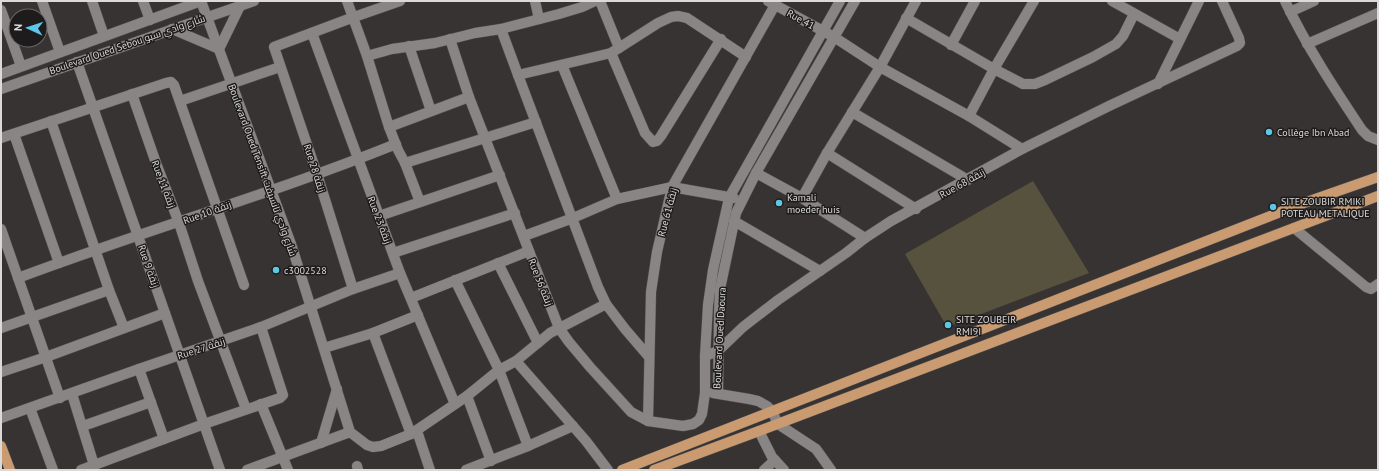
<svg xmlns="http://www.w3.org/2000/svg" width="1379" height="471" font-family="'PT Sans',Cairo,sans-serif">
  <rect width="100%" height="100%" fill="#373333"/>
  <polygon fill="#57523e" points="1033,181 1089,273 947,327 905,254"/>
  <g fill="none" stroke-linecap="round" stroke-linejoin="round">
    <defs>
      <g id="minor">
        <polyline points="42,1 60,52"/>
        <polyline points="92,1 104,36"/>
        <polyline points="143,1 150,20"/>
        <polyline points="201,1 291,244 350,432 367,445 373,447 381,446 411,434 467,396 499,370 516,361 550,333 606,304"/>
        <polyline points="347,1 367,56 389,127 398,150 405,163 420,202"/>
        <polyline points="535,1 539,19"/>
        <polyline points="600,1 619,48"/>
        <polyline points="768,1 834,37 880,67 969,116 1022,149"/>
        <polyline points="1112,1 1180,39"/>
        <path d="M1285,1C1307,47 1334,88 1362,130L1368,136L1378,140"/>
        <polyline points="1,10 21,66"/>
        <polyline points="1290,12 1314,1"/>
        <polyline points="906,18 994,69 1023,84 1035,84 1045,80 1093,57 1116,44 1123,36 1134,14"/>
        <polyline points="172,29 219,49 240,6"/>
        <polyline points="501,29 518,75 598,287 606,304 625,329 649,357"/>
        <polyline points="312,33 400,273 455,404"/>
        <polyline points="450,39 469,97 559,328 569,342 590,367 631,412 648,421 683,426 693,424 699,420 702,414 705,393 705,356 708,305 713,270 729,198 840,1"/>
        <polyline points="1307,44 1378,13"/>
        <polyline points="951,45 975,1"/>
        <polyline points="409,46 431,111"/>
        <polyline points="611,53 645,133 653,142 657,141 661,136 721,39"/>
        <polyline points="367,56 392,49 435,43 475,33 501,29 559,14 582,7 595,1"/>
        <polyline points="77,62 220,470"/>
        <polyline points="562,65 617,199"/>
        <polyline points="1,74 201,1"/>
        <polyline points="518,75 611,53 658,23 671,17 678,16 687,18 746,57"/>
        <polyline points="1158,84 1199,1"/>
        <polyline points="1,89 254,1"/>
        <polyline points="132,94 156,163 179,223 198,281 246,409"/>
        <polyline points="180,101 280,67"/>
        <polyline points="852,112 968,180"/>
        <polyline points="969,116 994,69 1034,1"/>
        <polyline points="51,121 109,290 124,328"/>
        <polyline points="389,127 469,97"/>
        <polyline points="14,134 59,263"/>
        <polyline points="1,138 166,83 171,82 174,85 244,285"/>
        <polyline points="827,153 916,209"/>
        <polyline points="405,163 536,122"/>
        <polyline points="756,173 802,198 865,238"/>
        <polyline points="802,198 827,153 880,67 916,1"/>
        <polyline points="379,216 500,175"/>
        <polyline points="734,221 820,271"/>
        <polyline points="1294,228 1366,287 1371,289 1378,284"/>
        <polyline points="1,229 60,398"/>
        <polyline points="524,236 573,218 617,199 672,187 734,198"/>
        <polyline points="393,253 515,213"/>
        <polyline points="498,263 538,343"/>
        <path d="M18,278C143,231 272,194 396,144"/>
        <polyline points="455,280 499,370 528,446"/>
        <polyline points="353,289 317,174 274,47 354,17 400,1"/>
        <polyline points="411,298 529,251"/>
        <polyline points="1,328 109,290"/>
        <polyline points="373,333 411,434"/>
        <polyline points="324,348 373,333 418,315"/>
        <polyline points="705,356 718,351 743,327 778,300 846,253 865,238 891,221 1022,149 1109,106 1237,46 1240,43 1239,38 1222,1"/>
        <polyline points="516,361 586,441 608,470"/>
        <polyline points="139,369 164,439"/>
        <polyline points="1,372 46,357 165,313"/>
        <polyline points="713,393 749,399 758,401 767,406 772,411 778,424 816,449 831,470"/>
        <polyline points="718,393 719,313 720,289 736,213 756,173 855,1"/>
        <polyline points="72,394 94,465"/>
        <polyline points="467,396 491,461"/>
        <polyline points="261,404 288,470"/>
        <polyline points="30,408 53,470"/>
        <polyline points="1,418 139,369 261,327 353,289 400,273"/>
        <polyline points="648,421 651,292 657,252 672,187 775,5"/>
        <polyline points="83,426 151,402"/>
        <polyline points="417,431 430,470"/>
        <polyline points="759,431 772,457 784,470"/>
        <polyline points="321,443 337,389"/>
        <polyline points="357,466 358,470"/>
        <polyline points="81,470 204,424 280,398 283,395 261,327"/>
        <polyline points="247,470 350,432"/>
        <polyline points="466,470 528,446 573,426"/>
        <polyline points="764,470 775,460"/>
      </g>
      <g id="major">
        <polyline points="1,446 10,470"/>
        <polyline points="622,470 1301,204 1378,177"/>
        <polyline points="654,470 759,431 1378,196"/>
      </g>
    </defs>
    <use href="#minor" stroke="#53504f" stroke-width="11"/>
    <use href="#major" stroke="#53504f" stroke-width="11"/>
    <use href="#minor" stroke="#898584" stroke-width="10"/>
    <use href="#major" stroke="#ca9b71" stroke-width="10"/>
  </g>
  <g fill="#5cc7e7" stroke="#1d1b1b" stroke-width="1.5">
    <circle cx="1269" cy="132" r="4"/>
    <circle cx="779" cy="203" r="4"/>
    <circle cx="1273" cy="207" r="4"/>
    <circle cx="276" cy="270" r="4"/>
    <circle cx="948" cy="325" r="4"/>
  </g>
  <g text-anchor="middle" stroke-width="3" stroke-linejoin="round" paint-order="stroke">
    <g font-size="10" fill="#dcdad9" stroke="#1d1b1b">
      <text transform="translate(801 19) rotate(29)" y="4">Rue 41</text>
      <text transform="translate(127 44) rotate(-19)" y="4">Boulevard Oued Sebou شارع وادي سبو</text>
      <text transform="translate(315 168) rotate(72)" y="4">Rue 28 زنقة</text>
      <text transform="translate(263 170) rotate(70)" y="4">Boulevard Oued Tensift شارع وادي تانسيفت</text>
      <text transform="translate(962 183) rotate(-29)" y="4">Rue 68 زنقة</text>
      <text transform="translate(164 184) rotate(69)" y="4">Rue 11 زنقة</text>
      <text transform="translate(207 212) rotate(-20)" y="4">Rue 10 زنقة</text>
      <text transform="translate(667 212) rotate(-75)" y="4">Rue 61 زنقة</text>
      <text transform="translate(380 220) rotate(69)" y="4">Rue 23 زنقة</text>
      <text transform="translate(149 266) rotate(71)" y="4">Rue 9 زنقة</text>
      <text transform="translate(541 282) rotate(68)" y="4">Rue 36 زنقة</text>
      <text transform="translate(719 338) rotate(-87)" y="4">Boulevard Oued Daoura</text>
      <text transform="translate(201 348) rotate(-18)" y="4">Rue 27 زنقة</text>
    </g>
    <g font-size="10" fill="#dcdad9" stroke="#1d1b1b" text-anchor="start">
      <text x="1277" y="136">Collège Ibn Abad</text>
      <text x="787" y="201">Kamali<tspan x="787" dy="12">moeder huis</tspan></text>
      <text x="1281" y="205">SITE ZOUBIR RMIKI<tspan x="1281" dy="12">POTEAU METALIQUE</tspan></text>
      <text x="284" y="274">c3002528</text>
      <text x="956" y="323">SITE ZOUBEIR<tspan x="956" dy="12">RMI9I</tspan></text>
    </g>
  </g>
  <rect width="1379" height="471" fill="none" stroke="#dcdad9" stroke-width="4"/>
  <g transform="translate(28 28) rotate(273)"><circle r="19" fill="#1d1b1b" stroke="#696767"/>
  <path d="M0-3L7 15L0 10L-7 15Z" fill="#5cc7e7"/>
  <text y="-6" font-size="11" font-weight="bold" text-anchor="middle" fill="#dcdad9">N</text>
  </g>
</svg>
